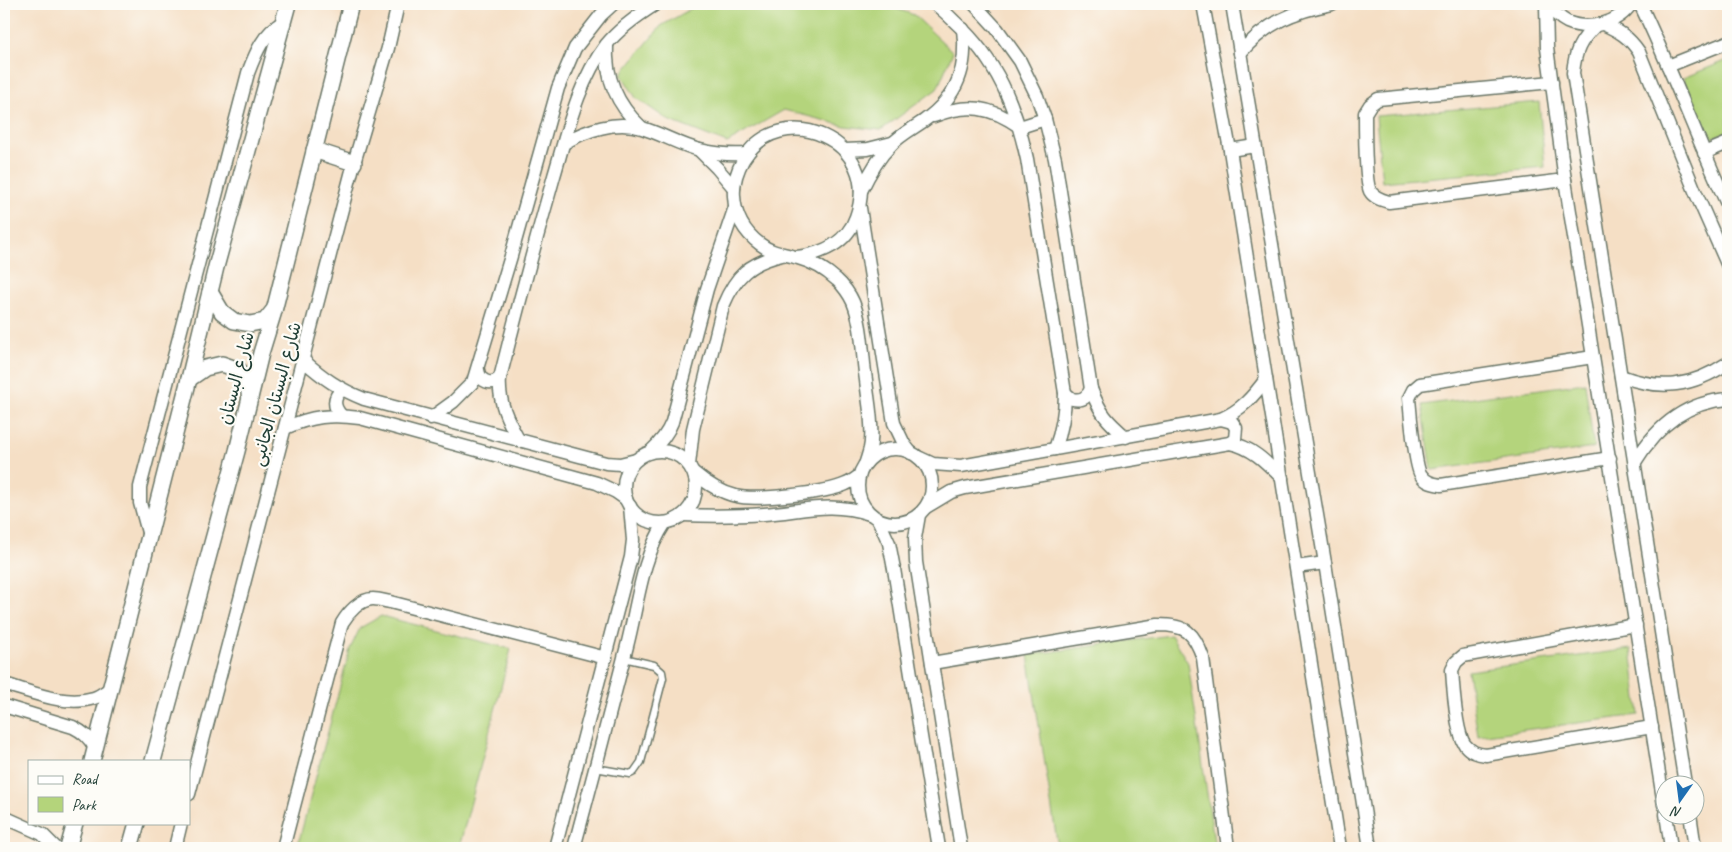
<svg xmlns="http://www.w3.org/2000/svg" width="1732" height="852" font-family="Caveat,'Playpen Sans Arabic',sans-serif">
  <rect width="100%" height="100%" fill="#fdfcf7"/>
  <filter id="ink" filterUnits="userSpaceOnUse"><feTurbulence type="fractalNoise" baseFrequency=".02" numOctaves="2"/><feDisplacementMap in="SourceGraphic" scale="10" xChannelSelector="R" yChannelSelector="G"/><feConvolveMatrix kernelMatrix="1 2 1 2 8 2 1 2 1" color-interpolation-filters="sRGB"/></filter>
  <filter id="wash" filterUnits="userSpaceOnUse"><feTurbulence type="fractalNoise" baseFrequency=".0096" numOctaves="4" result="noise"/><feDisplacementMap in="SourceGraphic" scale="20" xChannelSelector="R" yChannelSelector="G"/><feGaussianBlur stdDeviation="1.12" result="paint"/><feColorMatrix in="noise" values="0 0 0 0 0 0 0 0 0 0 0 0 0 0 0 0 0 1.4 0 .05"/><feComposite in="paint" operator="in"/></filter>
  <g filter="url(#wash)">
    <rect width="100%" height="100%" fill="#f5dfc5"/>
    <g fill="#b4d47b" stroke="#6a8858">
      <polygon points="699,4 883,4 914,15 953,52 937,89 881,130 845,126 784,110 727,143 668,120 636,98 621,74 661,26"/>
      <polygon points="1728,60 1728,131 1709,139 1683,78"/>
      <polygon points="1539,102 1545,167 1382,182 1376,116"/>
      <polygon points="1585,383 1594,448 1432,470 1422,405"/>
      <polygon points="381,616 511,649 459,848 297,848 350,649 360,628"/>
      <polygon points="1171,635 1188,663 1215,848 1058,848 1028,655"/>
      <polygon points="1631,649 1639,715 1478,736 1468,671"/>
    </g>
  </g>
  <g filter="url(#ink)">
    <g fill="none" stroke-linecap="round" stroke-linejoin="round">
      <defs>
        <polyline id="service" points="595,768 630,774 634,772 641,762 663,678 662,672 654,665 624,658"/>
        <g id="minor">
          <path d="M935,4C942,9 949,16 955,22C997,60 1015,105 1027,159L1065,393C1065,413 1062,430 1055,449"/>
          <path d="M974,4L997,29L1020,61L1037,96L1045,119L1055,159L1091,389C1100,413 1107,421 1126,437"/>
          <polyline points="1203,4 1230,150 1340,848"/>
          <polyline points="1232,4 1325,563 1370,848"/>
          <path d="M1546,4C1552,11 1558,17 1567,22C1588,31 1618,24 1631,4"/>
          <path d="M1640,4C1672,70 1697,139 1728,206"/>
          <polyline points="1546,5 1547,48 1565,180 1664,805"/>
          <path d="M1603,24C1619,31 1629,37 1639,52L1697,196L1728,266"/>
          <path d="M1595,26C1580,41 1575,51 1573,73L1685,784"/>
          <path d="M607,45C605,78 617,105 641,127"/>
          <path d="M1240,53C1266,23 1293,11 1332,4"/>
          <polyline points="1668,66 1728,42"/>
          <path d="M1552,82L1378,99L1370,105L1365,113C1365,126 1365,181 1370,191C1374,198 1382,200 1389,202L1565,180"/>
          <path d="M934,116C967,103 991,106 1020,127L1045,119"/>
          <path d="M564,143C586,130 616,120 642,128C662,134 680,145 700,150C716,154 731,155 747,154"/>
          <polyline points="699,150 717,168 734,188"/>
          <polyline points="845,150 868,149 892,143"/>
          <polyline points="1230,150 1255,146"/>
          <polyline points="1704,153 1728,143"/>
          <path d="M861,191C869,174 878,158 891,145C900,135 914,128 925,120C958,96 968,67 963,29"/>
          <polyline points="860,208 894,423 904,444 911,453"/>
          <path d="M797,257C822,254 847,243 856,217C884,140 780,97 743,160C737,171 733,183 734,196C735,216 744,232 760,244C773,254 784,253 798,258C813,262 826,270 837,280C843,285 850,295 853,302C863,326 862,355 866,380C868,400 873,421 871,441C871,448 868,455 866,462"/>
          <path d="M1593,357L1420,384L1413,390L1409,398C1410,411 1415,467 1421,475C1426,483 1434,484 1441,485L1610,458"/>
          <path d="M303,360C323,378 339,389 364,399L606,463L620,464L636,460"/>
          <path d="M478,370C480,382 491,386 500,378"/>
          <path d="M1621,376C1661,391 1692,387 1728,363"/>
          <path d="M1065,393L1072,399C1081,401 1087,398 1091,389"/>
          <path d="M341,415C333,407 333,397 342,390"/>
          <polyline points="431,418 453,402 473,382 511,256 558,88 575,48 601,15 613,4"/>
          <polyline points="1221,419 1232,422 1236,428 1235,439 1230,443"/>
          <path d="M285,428C312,416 331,414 360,418L597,483L616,492L626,499"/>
          <path d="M519,441C508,421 498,402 500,378C517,310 535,243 554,176C567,132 578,82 606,45C618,30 640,14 656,4"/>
          <circle cx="895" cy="486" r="37"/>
          <circle cx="660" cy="487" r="36"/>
          <path d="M650,452C660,443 667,435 672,422L707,289L735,207"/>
          <path d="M920,458L933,464L961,466L1221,419C1241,410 1253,397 1266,379"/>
          <path d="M1635,462C1656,427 1686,402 1728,399"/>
          <path d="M689,465L693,429L723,306C736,275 749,263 782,255"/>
          <path d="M693,472C706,483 719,492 736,496C756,501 827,493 846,484C851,482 855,479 859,476"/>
          <path d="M926,507L951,492L965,488L1230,443C1252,447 1267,463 1282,478"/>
          <path d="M683,515C710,516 737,516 764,514C804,511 830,501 870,514"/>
          <polyline points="919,515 915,538 916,562 961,848"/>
          <polyline points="878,519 889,543 894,569 939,848"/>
          <path d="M149,536L140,503V487L248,73C256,52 263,34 283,22"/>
          <polyline points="1296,567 1325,563"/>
          <path d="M1636,625L1463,656L1456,662L1452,670C1453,686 1456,733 1465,745C1471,752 1477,754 1486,755L1652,727"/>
          <path d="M932,663L1158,625C1186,625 1194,632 1203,658L1228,848"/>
          <path d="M4,684C32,692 65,707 94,698C100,696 106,691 111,688"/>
          <path d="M4,706L73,727C83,732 89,737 95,748"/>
          <polyline points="189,794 354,163 388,48 398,4"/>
          <polyline points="1666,814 1671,848"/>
          <polyline points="1690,814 1695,848"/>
          <polyline points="4,817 42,834 56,848"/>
          <polyline points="175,848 181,823"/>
          <path d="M283,848L342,623C348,613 360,599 373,599C378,599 385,601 390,602L606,658"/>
          <polyline points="555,848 631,557 633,540 630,506"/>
          <path d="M574,848C592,781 610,713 627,646C638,604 641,559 665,523"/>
        </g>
        <g id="tertiary">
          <polyline points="314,150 354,163"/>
          <polyline points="210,292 222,312 234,321 250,324 265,321 273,311"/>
          <polyline points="189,379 205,368 222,364 239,370 247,382 250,398"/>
          <polyline points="92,761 189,379 216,267 288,4"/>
          <polyline points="153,761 237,451 261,353 274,311 351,4"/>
          <polyline points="68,848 75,823"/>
          <polyline points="130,848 137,823"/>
        </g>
      </defs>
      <use href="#service" stroke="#6a7667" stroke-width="9"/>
      <use href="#minor" stroke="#6a7667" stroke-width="15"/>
      <use href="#tertiary" stroke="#6a7667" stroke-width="18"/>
      <use href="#service" stroke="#fff" stroke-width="6"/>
      <use href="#minor" stroke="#fff" stroke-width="12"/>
      <use href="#tertiary" stroke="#fff" stroke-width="15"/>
    </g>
  </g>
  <g text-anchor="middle" stroke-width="4.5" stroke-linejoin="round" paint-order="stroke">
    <g font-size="18" fill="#1f3d34" stroke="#fdfcf7">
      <text transform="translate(236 378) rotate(-75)" y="6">شارع البستان</text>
      <text transform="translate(276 394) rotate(-75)" y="6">شارع البستان الجانبى</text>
    </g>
  </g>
  <rect width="1732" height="852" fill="none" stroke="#fdfcf7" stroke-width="20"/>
  <rect x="28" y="760" width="162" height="65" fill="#fdfcf7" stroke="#a4b0a9"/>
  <rect x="38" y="776" width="25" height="8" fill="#ffffff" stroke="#a4b0a9"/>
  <text x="72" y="784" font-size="15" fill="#1f3d34">Road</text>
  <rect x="38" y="797" width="25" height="15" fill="#b4d47b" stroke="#a4b0a9"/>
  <text x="72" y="810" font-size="15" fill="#1f3d34">Park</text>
  <g transform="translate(1680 800) rotate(194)"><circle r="24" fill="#fdfcf7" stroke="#a4b0a9"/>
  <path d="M0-4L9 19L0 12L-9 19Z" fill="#1f6fb2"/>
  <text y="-8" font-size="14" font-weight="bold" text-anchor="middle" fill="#1f3d34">N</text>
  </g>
</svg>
